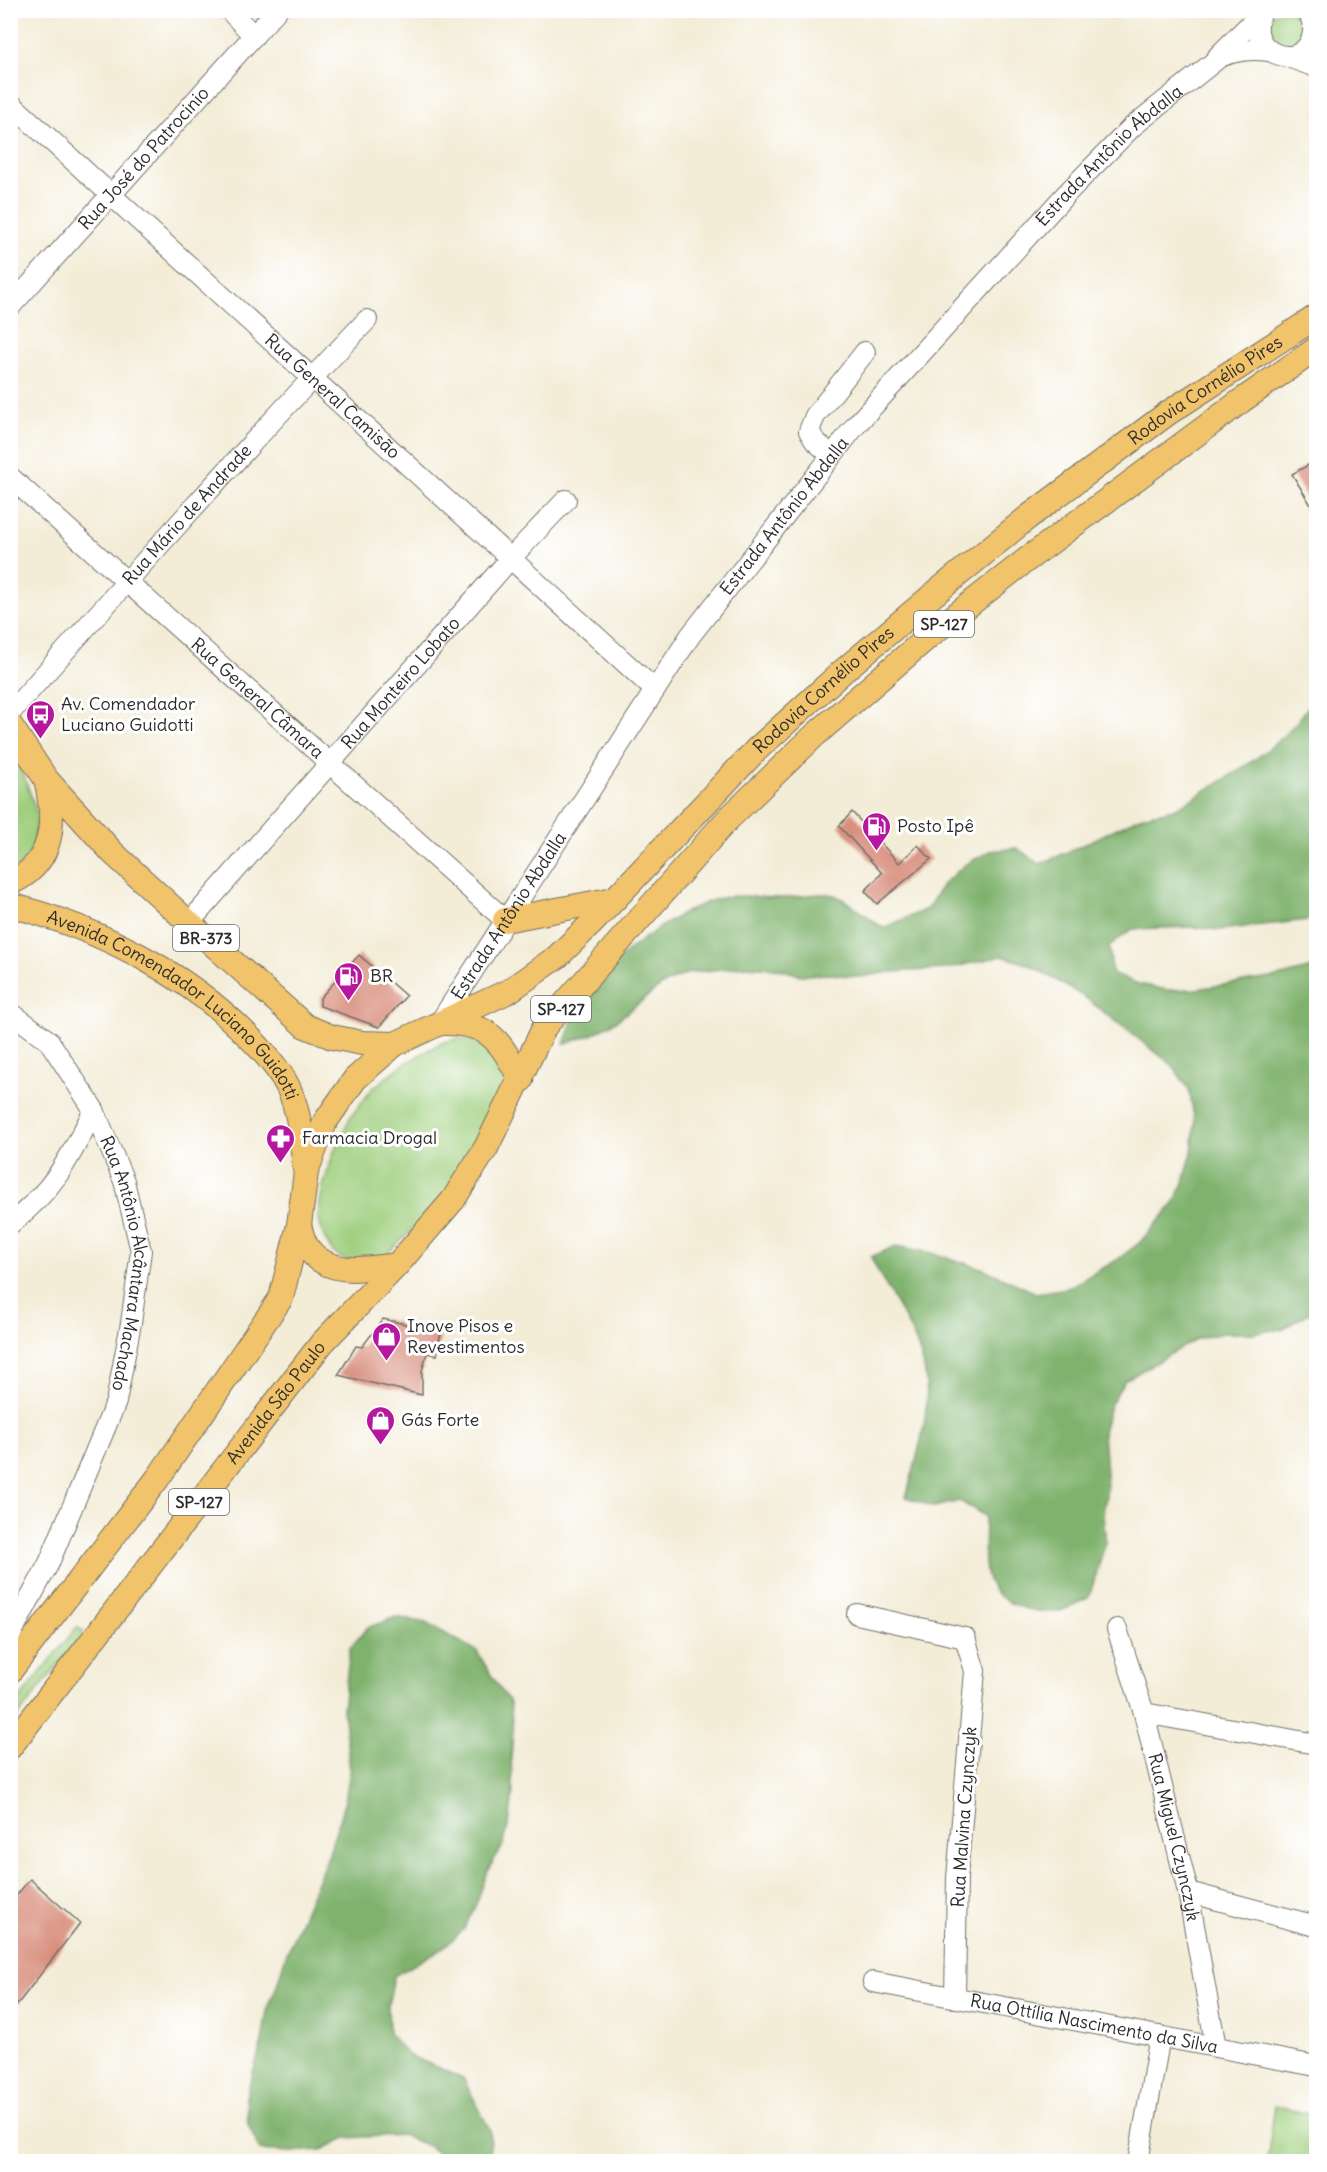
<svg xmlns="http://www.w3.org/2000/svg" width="1327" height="2172" font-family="Delius,sans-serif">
  <rect width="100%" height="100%" fill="#fff"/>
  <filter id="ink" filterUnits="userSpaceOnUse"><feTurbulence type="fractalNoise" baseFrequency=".0167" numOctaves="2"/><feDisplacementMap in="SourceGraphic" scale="12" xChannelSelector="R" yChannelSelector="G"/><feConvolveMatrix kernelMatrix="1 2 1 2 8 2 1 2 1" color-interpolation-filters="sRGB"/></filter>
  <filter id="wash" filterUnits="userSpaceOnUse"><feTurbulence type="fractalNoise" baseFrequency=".008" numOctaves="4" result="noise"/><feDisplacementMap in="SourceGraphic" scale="24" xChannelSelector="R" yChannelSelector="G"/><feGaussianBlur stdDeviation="1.35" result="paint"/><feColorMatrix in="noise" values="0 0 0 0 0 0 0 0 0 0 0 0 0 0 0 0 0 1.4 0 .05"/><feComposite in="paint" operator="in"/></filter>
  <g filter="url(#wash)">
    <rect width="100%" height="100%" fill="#f3ecd7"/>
    <g fill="#9fcf7e" stroke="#657d54" stroke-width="1.5">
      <circle cx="1284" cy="28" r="17"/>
      <polygon points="10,747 17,757 37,813 34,841 27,859 10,874"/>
      <polygon points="461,1038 480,1041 498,1055 507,1071 506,1096 454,1185 419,1224 381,1259 349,1263 332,1251 323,1235 318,1216 323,1186 335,1149 350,1118 372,1089 401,1066 441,1043"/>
      <polygon points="77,1627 84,1632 11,1725 11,1709"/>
      <polygon points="1275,2106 1316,2115 1316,2161 1267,2161"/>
    </g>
    <g fill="#7fb26d" stroke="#556e4c" stroke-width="1.5">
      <path d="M1316,693V919L1219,930L1192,927L1132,929L1109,946L1112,973L1138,984L1167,990L1195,989L1278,977L1316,967V1309L1282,1329L1252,1333H1223L1197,1339L1125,1380L1110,1405L1103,1432L1107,1488L1103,1515L1106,1542L1089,1597C1079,1603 1063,1612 1051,1612C1025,1612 990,1601 986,1572C983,1554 985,1534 985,1516L960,1501L934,1507L906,1497C918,1453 936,1401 921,1356C910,1321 886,1290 871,1257L896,1246L929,1252L984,1269L1036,1293L1068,1288L1117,1260L1139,1243L1174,1204L1185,1178L1192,1152L1195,1122L1189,1089L1171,1064L1083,996L1030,965L1002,956L946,969L890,972L860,977L832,974L801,975L775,968L745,966L688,973L662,985L616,1021L591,1035L564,1044C570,1026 575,1010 586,994C611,958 682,905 726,897C744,894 761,898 780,898C796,898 819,891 834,895C844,897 873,921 883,928L927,909L944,883L966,864L990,851L1017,848L1039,864C1074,851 1106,833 1140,817C1151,812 1164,813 1176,808C1187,803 1197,795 1208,789C1249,765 1294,737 1316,693Z"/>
      <polygon points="396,1617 426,1623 477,1651 494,1680 510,1703 513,1730 511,1760 513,1791 510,1819 503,1845 488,1870 477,1902 464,1929 443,1948 394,1976 388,2005 389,2033 408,2055 463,2078 490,2130 490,2158 488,2161 449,2161 428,2146 402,2135 346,2138 321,2150 290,2152 260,2150 248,2124 246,2097 262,2042 267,2011 277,1985 285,1958 328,1856 345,1801 350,1770 343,1709 350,1648 367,1628"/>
    </g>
    <g id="blocks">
      <g fill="#d9907f">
        <polygon points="1317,460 1317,515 1292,474"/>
        <polygon points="852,812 899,863 918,845 931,859 877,904 865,891 882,873 839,826"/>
        <polygon points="359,955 406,996 379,1027 320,1006 320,998"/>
        <polygon points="383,1319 441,1332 437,1355 427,1353 422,1371 422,1395 338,1375 356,1346 362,1347"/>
        <polygon points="30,1879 80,1923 10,2014 10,1903"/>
      </g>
    </g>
  </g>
  <g filter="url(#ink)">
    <use href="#blocks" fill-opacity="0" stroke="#716f67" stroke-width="1.5"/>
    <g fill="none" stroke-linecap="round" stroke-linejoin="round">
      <defs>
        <g id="minor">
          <polyline points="229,10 254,36"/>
          <path d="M1263,10C1240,51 1300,75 1312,37C1315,27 1312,19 1307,10"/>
          <polyline points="1218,56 1263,11"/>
          <polyline points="1285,56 1316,67"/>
          <path id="s1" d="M10,103L655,690"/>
          <path id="s2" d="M10,307L277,10"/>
          <polyline points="831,455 815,441 809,431 815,416 865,352"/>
          <path id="s3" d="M10,477L505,920"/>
          <path id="s4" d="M10,713C127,581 245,448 367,320"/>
          <path id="s5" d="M189,923L510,559L566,500"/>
          <path id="s6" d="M10,1012L49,1041L94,1110L124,1181L141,1251L131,1323L116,1402L49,1563L10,1636"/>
          <path id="s7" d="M438,1025L690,636L856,425L1067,193L1132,127L1220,57C1237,50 1251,49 1269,51"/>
          <path d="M10,1224C55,1189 69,1159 94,1110"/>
          <polyline points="857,1614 965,1638 975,1671 957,1878 955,1998"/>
          <path id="s8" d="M1117,1629L1144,1713L1188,1892L1216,2047"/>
          <polyline points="1144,1713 1316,1744"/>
          <polyline points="1188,1892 1316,1926"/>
          <path id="s9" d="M873,1982L1316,2066"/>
          <polyline points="1138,2162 1160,2036"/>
        </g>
        <g id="major">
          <polyline points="10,725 46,779 113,853 189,923 305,1026 332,1037 362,1043 395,1044"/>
          <path d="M10,883C55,863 56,821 46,779"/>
          <path id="s10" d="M10,905C98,928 187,973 250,1038C265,1053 280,1070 289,1089C300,1114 302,1142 305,1169"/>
          <polyline points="505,920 614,899"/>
          <path d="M443,1023C490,1022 500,1041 521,1080"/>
          <path d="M299,1225C301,1232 303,1241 307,1247C327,1277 366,1269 397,1265"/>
          <path id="s11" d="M10,1671L158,1478L281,1298L299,1225L306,1172L325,1122L355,1079L395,1044L509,991L557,957L590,925L756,750L842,672L933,595L1027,518L1168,413L1316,317"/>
          <path id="s12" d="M10,1747L322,1343L397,1265L453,1200L486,1148L545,1026L726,821L815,735L929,636L1025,561L1241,401L1316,349"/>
        </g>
      </defs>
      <use href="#minor" stroke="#716f67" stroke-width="22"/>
      <use href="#major" stroke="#716f67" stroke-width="26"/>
      <use href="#minor" stroke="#fff" stroke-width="20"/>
      <use href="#major" stroke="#f1c36a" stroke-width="24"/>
    </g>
  </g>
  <defs>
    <symbol id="bus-pin" viewBox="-11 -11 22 30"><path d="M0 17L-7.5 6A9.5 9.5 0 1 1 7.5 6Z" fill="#b5179e" stroke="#fff"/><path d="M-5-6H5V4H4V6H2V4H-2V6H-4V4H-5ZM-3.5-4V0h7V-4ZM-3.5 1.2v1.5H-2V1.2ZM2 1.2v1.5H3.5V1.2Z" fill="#fff"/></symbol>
    <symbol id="fuel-pin" viewBox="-11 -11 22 30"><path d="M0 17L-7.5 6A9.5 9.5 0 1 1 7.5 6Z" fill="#b5179e" stroke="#fff"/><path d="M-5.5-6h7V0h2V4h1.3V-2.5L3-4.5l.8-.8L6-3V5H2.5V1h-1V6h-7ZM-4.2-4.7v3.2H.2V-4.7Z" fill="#fff"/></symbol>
    <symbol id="pharmacy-pin" viewBox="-11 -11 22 30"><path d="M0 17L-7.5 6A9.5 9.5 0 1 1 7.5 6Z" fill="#b5179e" stroke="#fff"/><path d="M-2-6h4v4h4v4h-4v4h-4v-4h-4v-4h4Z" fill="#fff"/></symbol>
    <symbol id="shop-pin" viewBox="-11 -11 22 30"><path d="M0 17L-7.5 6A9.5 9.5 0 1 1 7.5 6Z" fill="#b5179e" stroke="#fff"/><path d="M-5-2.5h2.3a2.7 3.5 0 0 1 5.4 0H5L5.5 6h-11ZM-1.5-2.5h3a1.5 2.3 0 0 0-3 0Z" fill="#fff"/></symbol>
  </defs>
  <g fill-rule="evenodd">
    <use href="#bus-pin" x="24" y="698" width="33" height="45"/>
    <use href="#fuel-pin" x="860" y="810" width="33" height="45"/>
    <use href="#fuel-pin" x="332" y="960" width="33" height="45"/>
    <use href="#pharmacy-pin" x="264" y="1122" width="33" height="45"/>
    <use href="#shop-pin" x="370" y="1320" width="33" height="45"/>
    <use href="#shop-pin" x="364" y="1404" width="33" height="45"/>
  </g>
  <g text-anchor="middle" stroke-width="6" stroke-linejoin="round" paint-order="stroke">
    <g fill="#fff" stroke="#6b6b6b" stroke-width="1.5">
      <rect x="914" y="611" width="60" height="26" rx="4.5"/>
      <rect x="173" y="925" width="66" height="26" rx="4.5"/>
      <rect x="531" y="996" width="60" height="26" rx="4.5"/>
      <rect x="169" y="1489" width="60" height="26" rx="4.5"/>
    </g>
    <g font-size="16" font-weight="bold" fill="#2b2b2b">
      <text x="944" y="630">SP-127</text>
      <text x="206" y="944">BR-373</text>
      <text x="561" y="1015">SP-127</text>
      <text x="199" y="1508">SP-127</text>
    </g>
    <g font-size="18" fill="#2b2b2b" stroke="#fff">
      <text dy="6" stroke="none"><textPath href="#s7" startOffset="1102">Estrada Antônio Abdalla</textPath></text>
      <text dy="6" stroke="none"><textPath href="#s2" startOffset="200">Rua José do Patrocinio</textPath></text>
      <text dy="6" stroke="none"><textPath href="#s11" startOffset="1797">Rodovia Cornélio Pires</textPath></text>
      <text dy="6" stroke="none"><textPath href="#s1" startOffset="436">Rua General Camisão</textPath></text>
      <text dy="6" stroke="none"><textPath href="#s4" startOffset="266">Rua Mário de Andrade</textPath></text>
      <text dy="6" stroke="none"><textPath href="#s7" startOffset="616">Estrada Antônio Abdalla</textPath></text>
      <text dy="6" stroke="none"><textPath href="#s5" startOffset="320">Rua Monteiro Lobato</textPath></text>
      <text dy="6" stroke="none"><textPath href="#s11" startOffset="1311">Rodovia Cornélio Pires</textPath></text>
      <text dy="6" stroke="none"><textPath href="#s3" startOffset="332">Rua General Câmara</textPath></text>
      <text dy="6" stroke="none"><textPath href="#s7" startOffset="130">Estrada Antônio Abdalla</textPath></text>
      <text dy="6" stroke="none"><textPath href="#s10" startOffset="196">Avenida Comendador Luciano Guidotti</textPath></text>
      <text dy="6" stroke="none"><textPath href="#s6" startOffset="291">Rua Antônio Alcântara Machado</textPath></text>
      <text dy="6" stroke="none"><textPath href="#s12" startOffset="435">Avenida São Paulo</textPath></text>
      <text transform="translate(964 1817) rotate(-86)" y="6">Rua Malvina Czynczyk</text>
      <text dy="6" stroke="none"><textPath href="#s8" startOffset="216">Rua Miguel Czynczyk</textPath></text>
      <text dy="6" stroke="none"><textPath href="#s9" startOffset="225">Rua Ottília Nascimento da Silva</textPath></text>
    </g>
    <g font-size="18" fill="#2b2b2b" stroke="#fff" text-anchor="start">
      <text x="61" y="710">Av. Comendador<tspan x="61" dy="21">Luciano Guidotti</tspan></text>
      <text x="897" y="832">Posto Ipê</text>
      <text x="370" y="982">BR</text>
      <text x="302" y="1144">Farmacia Drogal</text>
      <text x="407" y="1332">Inove Pisos e<tspan x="407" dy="21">Revestimentos</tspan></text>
      <text x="401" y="1426">Gás Forte</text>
    </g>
  </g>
  <rect width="1327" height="2172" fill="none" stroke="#fff" stroke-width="36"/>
</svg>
